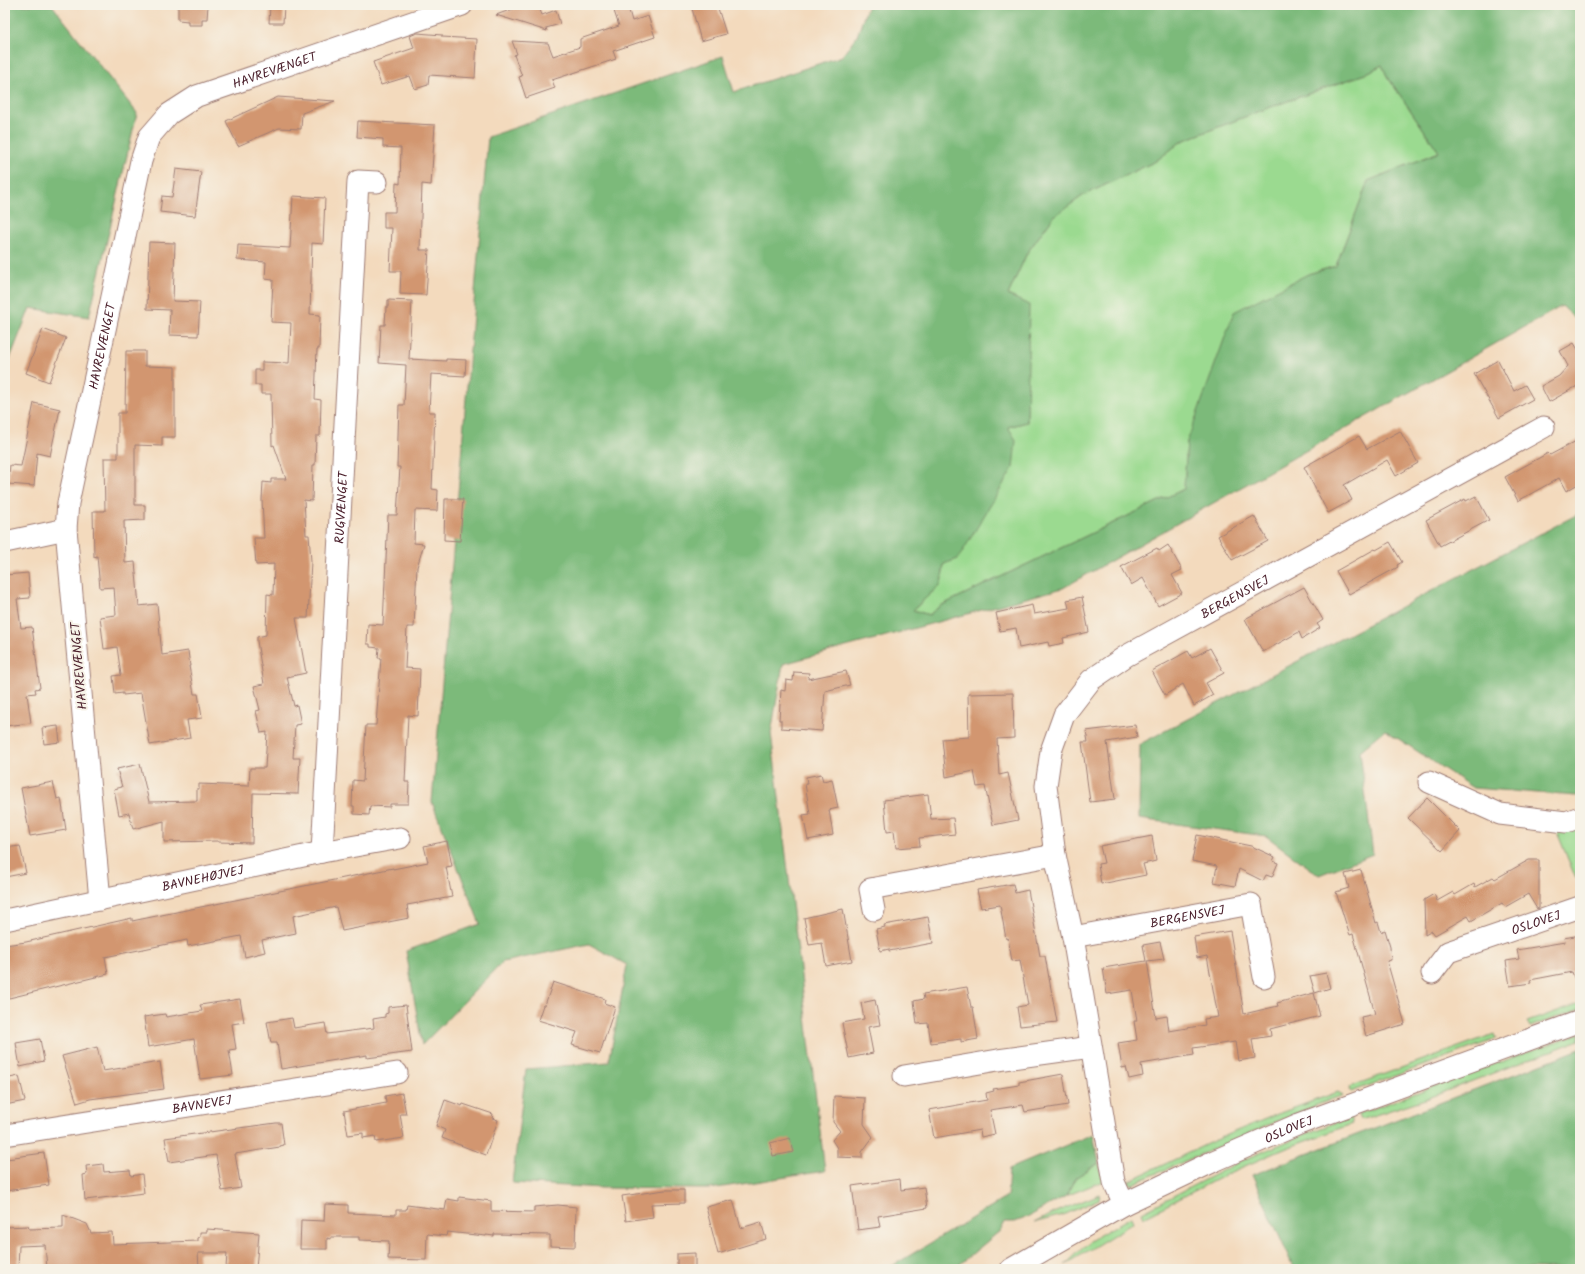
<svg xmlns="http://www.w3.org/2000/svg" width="1585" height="1274" font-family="Kalam,sans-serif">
  <rect width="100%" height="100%" fill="#f7f3e8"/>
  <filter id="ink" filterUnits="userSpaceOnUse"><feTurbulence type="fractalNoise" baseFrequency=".025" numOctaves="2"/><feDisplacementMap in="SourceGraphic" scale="8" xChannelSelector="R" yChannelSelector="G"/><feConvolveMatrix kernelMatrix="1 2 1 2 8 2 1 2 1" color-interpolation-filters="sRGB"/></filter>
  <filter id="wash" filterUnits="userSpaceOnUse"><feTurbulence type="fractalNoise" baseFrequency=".012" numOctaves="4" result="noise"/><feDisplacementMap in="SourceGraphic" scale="16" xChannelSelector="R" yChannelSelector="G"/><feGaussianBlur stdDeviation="0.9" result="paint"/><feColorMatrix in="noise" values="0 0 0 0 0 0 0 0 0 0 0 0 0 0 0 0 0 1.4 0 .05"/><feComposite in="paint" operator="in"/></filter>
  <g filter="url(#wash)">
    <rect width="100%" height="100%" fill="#f3dabd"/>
    <g fill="#9bda90" stroke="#727c5e">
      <polygon points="1382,65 1387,76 1439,152 1368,181 1336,266 1308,274 1187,441 1184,489 940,606 929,615 913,610 941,584 944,564 1008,427 1027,422 1027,392 1008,295 1027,253 1053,217 1084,195 1156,161 1182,141 1268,108 1365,74"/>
      <polygon points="1580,824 1580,889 1557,832"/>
      <polygon points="1580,1003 1580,1009 1530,1027 1527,1022"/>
      <polygon points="1580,1033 1580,1040 1425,1099 1360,1120 1358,1114"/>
      <polygon points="1494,1034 1496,1039 1351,1092 1349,1087"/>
      <polygon points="1338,1092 1343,1095 1299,1112 1132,1184 1127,1182 1224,1136 1280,1113"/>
      <polygon points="1350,1117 1352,1124 1287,1148 1231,1172 1144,1217 1142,1212 1239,1162 1300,1136"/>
      <polygon points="1099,1163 1103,1181 1066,1196 1075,1178"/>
      <polygon points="1100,1194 1099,1199 1066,1214 1034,1223 1053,1213"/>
      <polygon points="1131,1217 1133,1223 1065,1265 1090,1241 1103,1233"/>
    </g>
    <g fill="#7cba7a" stroke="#636c52" fill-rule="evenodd">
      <polygon points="5,5 52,5 137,113 89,317 30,308 5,371"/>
      <path d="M868,5H1580V323L1562,306L1063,588L783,664L771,733L825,1171L710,1189L602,1188L512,1183L526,1069L609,1062L627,965L589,944L503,962L422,1045L406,951L480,924L432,802L488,137L723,56L734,92L842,56L857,36ZM1382,65L1387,76L1439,152L1368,181L1336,266L1308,274L1234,312L1187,442L1184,489L940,606L929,615L913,610L941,584L944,564L958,559L1013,468L1016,440L1008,427L1027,422L1029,305L1008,295L1027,253L1053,217L1084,195L1156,161L1182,141L1268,108L1365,74Z"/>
      <polygon points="1580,513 1580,795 1576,796 1473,788 1385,730 1360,751 1373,854 1319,875 1266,836 1139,819 1140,744"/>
      <polygon points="1580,1049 1580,1269 1294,1269 1252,1175"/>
      <polygon points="1093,1134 1099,1163 1075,1178 1066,1196 1023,1219 1015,1222 1005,1222 1001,1230 960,1264 952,1269 887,1269 1007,1197 1009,1169"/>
    </g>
    <g id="blocks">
      <g fill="#d29670">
        <polygon points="178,5 208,5 207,19 202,19 202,25 188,25 188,21 178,20"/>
        <polygon points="270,5 284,5 283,23 269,23"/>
        <polygon points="524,5 538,5 542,15 556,10 560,24 546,28 547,31 496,15"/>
        <polygon points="691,5 717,5 726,34 701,41"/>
        <polygon points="628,7 632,21 648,16 655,37 613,51 616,59 552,80 555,88 526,98 519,77 522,76 514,55 517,54 512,41 548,43 553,56 580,47 580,39 619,26 614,11"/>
        <polygon points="417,33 442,35 442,37 477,39 475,78 429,75 428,85 415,89 410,76 381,85 373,62 414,48 410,36"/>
        <polygon points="278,97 335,101 302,113 301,129 279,128 238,146 226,121"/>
        <polygon points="358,121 435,125 431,185 422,184 420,250 429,250 426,295 400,294 401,271 390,271 392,228 384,228 384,212 395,212 396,183 400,184 401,148 383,147 383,139 357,137"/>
        <polygon points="176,169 201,172 195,216 160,212 162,196 172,197"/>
        <polygon points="293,196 325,198 323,244 312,243 310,314 320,315 319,349 317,349 315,399 321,400 320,436 316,436 315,465 313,465 312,501 304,500 306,535 309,535 311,561 308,618 296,618 306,673 287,677 294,706 297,705 301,724 295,725 293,758 300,758 298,794 253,793 252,843 218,842 218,841 164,842 164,821 133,829 129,813 119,815 114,789 122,787 117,769 140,764 149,802 197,801 197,789 199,789 199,784 249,786 250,768 265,768 267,732 261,733 256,711 260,710 254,686 264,684 257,641 257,637 266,635 267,594 273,595 274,564 256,565 254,538 264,538 262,500 263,482 271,483 271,479 286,479 274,445 272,446 271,394 261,394 261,385 255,385 255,370 262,370 262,362 289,363 291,323 271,322 273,280 265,279 266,262 237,260 238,245 290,248"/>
        <polygon points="149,242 175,243 173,301 200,302 198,336 169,335 170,310 147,309"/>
        <polygon points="388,300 412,301 409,359 446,361 446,359 466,360 465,376 431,374 429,412 435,412 432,489 438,490 437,511 415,510 414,543 424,544 417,567 414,627 407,627 405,668 420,669 418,716 408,715 405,782 409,782 408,804 390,804 390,807 370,806 369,815 354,814 354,806 352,806 353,780 363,781 366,725 376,725 381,658 378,658 379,648 370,647 370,644 367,644 368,624 383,625 388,515 397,515 400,467 397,467 399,405 404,405 406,365 379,363 381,325 385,325 386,307 388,307"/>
        <polygon points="43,329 66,338 49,382 26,373"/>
        <polygon points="1574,343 1580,353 1580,387 1579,385 1549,402 1541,386 1559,376 1568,366 1560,351"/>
        <polygon points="126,351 145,351 145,366 175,367 175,437 162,437 162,446 135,445 135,505 145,505 145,520 124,521 125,563 135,562 139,606 157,604 162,655 188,651 190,666 189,666 194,694 198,694 201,711 202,718 187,720 190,738 150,745 141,693 123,695 123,693 115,694 113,676 121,675 117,647 104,649 100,617 116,615 114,587 100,588 97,556 94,557 93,511 105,511 104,458 118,458 118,413 125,413"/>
        <polygon points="1498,360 1514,391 1525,385 1533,399 1499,418 1474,374"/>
        <polygon points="34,403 60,409 50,456 37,453 34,486 8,484 10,465 21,466"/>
        <polygon points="1400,431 1418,463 1396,476 1387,460 1344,485 1352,500 1328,513 1304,467 1359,436 1367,449"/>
        <polygon points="1580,439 1580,483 1566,491 1559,478 1518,501 1505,477 1548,453 1550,455"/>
        <polygon points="1476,496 1489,520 1440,546 1426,520 1465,499 1466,501"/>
        <polygon points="445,499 463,499 460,541 444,540"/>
        <polygon points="1254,516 1268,541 1232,560 1218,536"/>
        <polygon points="1390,542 1402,562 1397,565 1398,567 1349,594 1336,571 1375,549 1376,550"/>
        <polygon points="1168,545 1182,570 1172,575 1182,593 1158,606 1143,578 1131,585 1121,567 1157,548 1159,551"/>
        <polygon points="28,573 30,598 17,599 21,628 32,627 40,688 35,689 36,693 27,694 31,723 5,726 5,575"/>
        <polygon points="1304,587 1323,620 1317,624 1320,628 1302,639 1299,632 1263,652 1245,619"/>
        <polygon points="1082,597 1089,632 1063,638 1064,643 1049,646 1048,642 1019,648 1016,628 1000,631 996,613 1032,605 1034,614 1069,608 1067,600"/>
        <polygon points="1210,648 1224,673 1206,683 1213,695 1194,706 1183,684 1165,695 1152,671 1188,651 1192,658"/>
        <polygon points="846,671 850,685 825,691 822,731 781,728 781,720 779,720 781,690 785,691 786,680 793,681 794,672 809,673 808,679"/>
        <polygon points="1013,693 1014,738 997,739 999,775 1008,773 1018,820 993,825 985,786 977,787 974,771 946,777 942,739 969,737 968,694"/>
        <polygon points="1135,725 1137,737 1107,742 1115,799 1090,802 1082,742 1088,742 1086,731"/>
        <polygon points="58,726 60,742 44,744 42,728"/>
        <polygon points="821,774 823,781 832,779 838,808 829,810 833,835 808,840 803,815 810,814 805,784 807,784 806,777"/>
        <polygon points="53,782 57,799 61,798 66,830 30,836 21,788"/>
        <polygon points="928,794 931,819 953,818 955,834 919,838 920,846 896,848 894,831 887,832 884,800"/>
        <polygon points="1427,798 1460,831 1442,851 1408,818"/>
        <polygon points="1197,835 1251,846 1275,857 1273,861 1278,863 1272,877 1266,875 1263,881 1239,869 1235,886 1214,882 1217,866 1192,861"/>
        <polygon points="1152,836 1156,861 1143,864 1146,875 1101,884 1098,864 1104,863 1100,846"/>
        <polygon points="447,841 452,866 446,867 452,897 407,905 409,918 342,931 336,907 293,916 296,933 262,940 265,952 245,957 241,936 188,946 187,940 105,957 108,974 5,999 5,945 26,942 132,918 132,921 393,868 393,869 428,862 424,846"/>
        <polygon points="20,846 26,873 5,877 5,848"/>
        <polygon points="1529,860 1539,860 1539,908 1537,909 1528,894 1505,907 1502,903 1471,921 1468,916 1435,935 1432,931 1425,935 1424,900 1434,894 1437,901 1453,892 1455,895 1474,884 1475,887 1493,877 1495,879"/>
        <polygon points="1361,870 1376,923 1378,922 1381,932 1385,930 1390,947 1391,960 1387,961 1405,1024 1366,1036 1361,1017 1375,1014 1353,934 1350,935 1348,930 1336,892 1349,888 1345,874"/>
        <polygon points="1013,884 1015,893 1028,890 1040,956 1045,956 1057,1022 1020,1026 1017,1007 1028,1005 1020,960 1012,961 1008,938 1006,939 1000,905 981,908 977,890"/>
        <polygon points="843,909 852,961 826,966 822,943 809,945 804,918"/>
        <polygon points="928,917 933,943 889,951 889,949 880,951 876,929 885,927 884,925"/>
        <polygon points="1230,931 1244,1014 1278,1006 1277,1003 1314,993 1320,1016 1270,1029 1271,1036 1252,1039 1255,1058 1238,1061 1235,1042 1193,1048 1194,1055 1141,1064 1143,1076 1129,1079 1126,1067 1122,1068 1118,1043 1137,1040 1134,1021 1137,1021 1132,990 1107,994 1103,968 1146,961 1143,945 1160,942 1164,959 1147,961 1156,1018 1167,1016 1169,1031 1205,1025 1204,1019 1218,1017 1207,956 1197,958 1194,937"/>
        <polygon points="1580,935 1580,979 1575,980 1572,972 1530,980 1531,983 1510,986 1506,961 1519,959 1517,950 1565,942 1564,938"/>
        <polygon points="1326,973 1330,988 1315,993 1310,976"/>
        <polygon points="553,982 605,999 604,1003 615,1007 600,1053 572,1045 577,1032 538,1020 543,1005 545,1005"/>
        <polygon points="967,987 971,1007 973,1007 978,1039 961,1042 961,1039 931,1043 928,1023 917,1024 914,1001 924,999 923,994"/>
        <polygon points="240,999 244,1022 232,1024 236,1049 229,1050 233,1075 200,1079 194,1039 148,1047 144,1017 165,1014 166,1017 202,1011 200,1005"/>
        <polygon points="875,1000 880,1025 868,1027 873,1053 849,1058 842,1023 864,1019 861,1003"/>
        <polygon points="406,1005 412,1052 367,1058 367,1055 281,1069 277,1043 271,1043 267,1022 292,1018 294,1028 325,1023 327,1034 374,1028 373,1019 385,1017 385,1014 388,1013 388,1007"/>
        <polygon points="40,1039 44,1061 34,1063 34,1064 20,1067 16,1043"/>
        <polygon points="97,1047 103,1071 160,1062 164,1089 90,1099 77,1103 62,1056"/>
        <polygon points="1063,1074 1068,1105 1025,1112 1023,1105 990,1110 995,1134 981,1137 980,1130 934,1138 929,1110 987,1100 986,1093 994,1091 993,1089 1019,1085 1019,1082"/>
        <polygon points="19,1076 25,1101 5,1105 5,1079"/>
        <polygon points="402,1093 406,1114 400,1114 404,1138 376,1142 375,1136 363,1138 363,1133 348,1135 344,1111 386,1103 385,1096"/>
        <polygon points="834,1096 865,1098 864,1124 873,1137 862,1152 862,1158 837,1157 837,1148 832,1140 840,1131 833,1122"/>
        <polygon points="445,1100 462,1106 463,1104 493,1114 492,1118 498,1120 486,1155 442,1138 445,1130 436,1126"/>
        <polygon points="276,1123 281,1123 284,1145 280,1146 280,1147 235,1154 241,1188 222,1191 216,1155 169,1162 165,1138"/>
        <polygon points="790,1138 794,1152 773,1156 770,1143"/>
        <polygon points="44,1153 49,1185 5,1191 5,1159 15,1158 14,1157"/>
        <polygon points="103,1164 104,1172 130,1170 131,1176 142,1174 144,1193 85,1200 83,1175 87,1174 86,1166"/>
        <polygon points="900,1179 901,1190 924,1187 927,1208 878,1216 880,1227 858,1230 852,1186"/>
        <polygon points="665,1190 684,1190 684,1203 651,1204 653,1217 626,1221 622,1196"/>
        <polygon points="459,1197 491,1201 491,1211 534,1212 534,1207 558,1205 576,1207 575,1247 550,1246 550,1235 494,1234 494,1236 486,1235 486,1236 447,1232 446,1236 427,1234 426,1260 388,1259 389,1241 359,1240 359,1237 331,1237 331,1239 327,1238 327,1249 300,1249 301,1220 324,1221 325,1204 348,1205 348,1213 396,1215 396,1210 406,1210 407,1205 445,1210 447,1199 459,1201"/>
        <polygon points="733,1200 741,1228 761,1222 766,1239 718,1254 706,1207"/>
        <polygon points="63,1215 87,1224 91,1233 112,1232 113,1244 198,1241 198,1238 200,1237 200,1232 207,1232 207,1229 259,1233 256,1269 226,1268 227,1253 198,1253 199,1267 178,1269 47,1269 45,1245 19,1246 18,1269 5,1269 5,1227 28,1226 29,1229 63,1228"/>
        <polygon points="695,1253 695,1269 677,1269 677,1254"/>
      </g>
    </g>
  </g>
  <g filter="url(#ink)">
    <use href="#blocks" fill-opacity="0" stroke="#9e7c74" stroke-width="1"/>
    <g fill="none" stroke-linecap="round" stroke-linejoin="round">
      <defs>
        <g id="minor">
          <polyline points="5,542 66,529"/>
          <polyline points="1429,782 1500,814 1566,822 1580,817"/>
          <path id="s1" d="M322,852L358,181L377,182"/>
          <path id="s2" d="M100,900L66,529L68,503L141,161L149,137L169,114L197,96L462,5"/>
          <polyline points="874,910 870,889 1055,855"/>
          <path id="s3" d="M5,920L322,852L400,838"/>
          <path id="s4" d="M1073,937L1251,904L1264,977"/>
          <path id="s5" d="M1432,973L1448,952L1580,907"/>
          <polyline points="904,1076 998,1060 1091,1047"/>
          <path id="s6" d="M5,1135L397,1073"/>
          <path id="s7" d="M1124,1204L1114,1182L1073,937L1055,855L1046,786L1051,751L1064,715L1091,680L1126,656L1544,427"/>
          <path id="s8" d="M1011,1269L1124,1204L1214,1161L1299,1124L1580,1021"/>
        </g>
      </defs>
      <use href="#minor" stroke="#9e7c74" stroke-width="23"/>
      <use href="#minor" stroke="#fff" stroke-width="21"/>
    </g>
  </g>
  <g text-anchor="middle" stroke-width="4" stroke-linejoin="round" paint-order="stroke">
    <g font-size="13" fill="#4a1f2b" stroke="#f7f3e8">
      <text dy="5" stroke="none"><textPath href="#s2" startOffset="919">HAVREVÆNGET</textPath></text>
      <text dy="5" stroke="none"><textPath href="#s2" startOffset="559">HAVREVÆNGET</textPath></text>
      <text dy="5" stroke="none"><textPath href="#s1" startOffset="345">RUGVÆNGET</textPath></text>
      <text dy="5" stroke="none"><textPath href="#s7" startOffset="710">BERGENSVEJ</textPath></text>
      <text transform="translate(78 666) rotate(-95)" y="5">HAVREVÆNGET</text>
      <text dy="5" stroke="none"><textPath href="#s3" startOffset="202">BAVNEHØJVEJ</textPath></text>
      <text dy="5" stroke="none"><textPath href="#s4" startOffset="116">BERGENSVEJ</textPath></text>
      <text dy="5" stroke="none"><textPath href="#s5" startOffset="119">OSLOVEJ</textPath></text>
      <text dy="5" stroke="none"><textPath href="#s6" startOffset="199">BAVNEVEJ</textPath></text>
      <text dy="5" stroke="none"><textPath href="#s8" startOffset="311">OSLOVEJ</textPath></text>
    </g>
  </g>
  <rect width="1585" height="1274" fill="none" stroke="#f7f3e8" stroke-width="20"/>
</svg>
